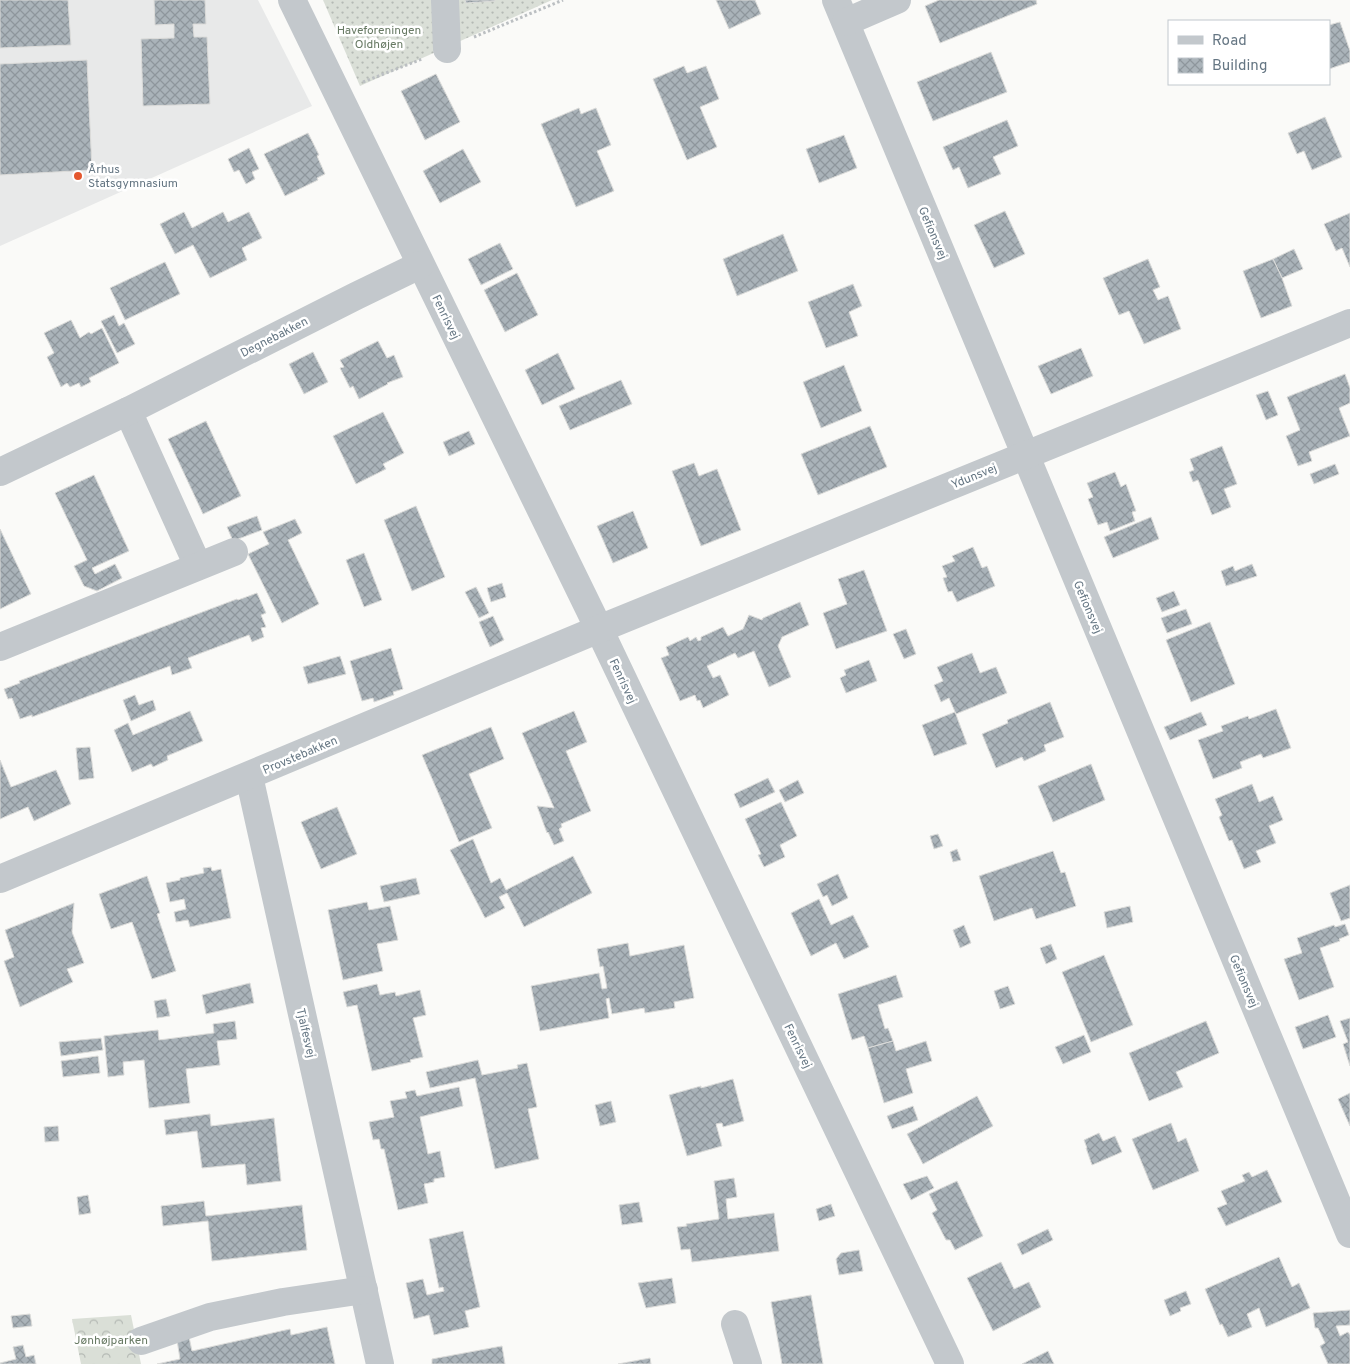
<svg xmlns="http://www.w3.org/2000/svg" width="1350" height="1364" font-family="Overpass,sans-serif">
  <defs>
    <pattern id="park-crowns" width="20" height="18" patternUnits="userSpaceOnUse" patternTransform="scale(1.25)"><rect width="20" height="18" fill="#dadfd7"/><path d="M2 6a3 3 0 1 1 6 0M12 15a3 3 0 1 1 6 0" fill="none" stroke="#b4b9b4"/></pattern>
    <pattern id="garden-dots" width="8" height="8" patternUnits="userSpaceOnUse" patternTransform="scale(1.25)"><rect width="8" height="8" fill="#dadfd7"/><path d="M2 2h.1M6 6h.1" fill="none" stroke="#b4b9b4" stroke-width="1.8" stroke-linecap="round"/></pattern>
    <pattern id="building-cross-hatch" width="8" height="8" patternUnits="userSpaceOnUse" patternTransform="scale(1.25)"><rect width="8" height="8" fill="#aab3b9"/><path d="M0 0l8 8M0 8l8-8" fill="none" stroke="#8e969c"/></pattern>
  </defs>
  <rect width="100%" height="100%" fill="#fafaf8"/>
  <polygon fill="#e8e9e9" points="0,0 258,0 312,106 0,246"/>
  <polygon fill="url(#park-crowns)" points="131,1315 141,1364 81,1364 72,1319"/>
  <polygon fill="url(#garden-dots)" points="323,0 552,0 360,86"/>
  <g fill="url(#building-cross-hatch)" stroke="#dcdcda">
    <polygon points="0,0 68,0 71,45 0,48"/>
    <polygon points="154,0 205,0 206,24 193,24 194,37 207,37 210,104 143,106 141,39 174,38 174,24 155,25"/>
    <polygon points="465,0 495,0 495,1 466,3"/>
    <polygon points="716,0 755,0 761,14 729,29"/>
    <polygon points="939,0 1036,0 1037,4 940,43 925,6"/>
    <polygon points="1340,22 1350,51 1350,62 1329,69 1329,25"/>
    <polygon points="991,52 1007,92 933,121 917,82"/>
    <polygon points="87,60 92,170 0,175 0,64"/>
    <polygon points="684,66 687,73 706,66 719,99 700,107 717,147 687,160 653,79"/>
    <polygon points="436,74 460,122 425,140 401,91"/>
    <polygon points="579,108 581,114 596,108 611,145 597,151 614,191 576,207 541,124"/>
    <polygon points="1325,117 1342,157 1312,170 1304,151 1297,154 1288,133"/>
    <polygon points="1007,120 1018,146 993,157 1001,174 968,188 959,167 953,170 943,147"/>
    <polygon points="308,133 319,155 317,156 325,174 317,178 318,180 285,196 264,154"/>
    <polygon points="844,135 857,168 819,183 806,149"/>
    <polygon points="249,148 259,169 252,172 255,179 246,184 239,170 234,172 228,159"/>
    <polygon points="463,149 481,182 440,203 423,171"/>
    <polygon points="1005,211 1025,254 994,268 974,225"/>
    <polygon points="184,212 192,228 223,212 228,222 249,212 262,238 242,248 247,260 210,278 193,245 175,254 160,224"/>
    <polygon points="1350,213 1350,267 1342,248 1336,251 1324,224"/>
    <polygon points="783,234 798,271 737,296 723,259"/>
    <polygon points="500,243 513,269 481,285 468,259"/>
    <polygon points="1294,249 1303,269 1282,278 1273,259"/>
    <polygon points="1148,259 1160,287 1153,290 1158,300 1168,296 1181,329 1144,344 1129,311 1119,315 1103,278"/>
    <polygon points="1273,259 1282,278 1292,306 1261,318 1243,271"/>
    <polygon points="165,262 180,294 125,320 110,288"/>
    <polygon points="517,273 538,315 505,332 484,290"/>
    <polygon points="853,284 862,306 849,312 858,336 826,348 808,302"/>
    <polygon points="114,315 119,326 124,323 135,344 117,353 101,321"/>
    <polygon points="71,320 80,338 89,332 91,334 102,328 119,363 89,378 91,382 81,387 79,383 70,387 67,383 61,387 47,357 54,353 44,333"/>
    <polygon points="378,341 387,358 394,355 403,377 387,383 388,384 359,399 353,386 350,388 340,368 344,367 340,360"/>
    <polygon points="1081,348 1093,376 1051,394 1038,366"/>
    <polygon points="313,352 328,382 304,394 289,364"/>
    <polygon points="558,353 575,389 542,405 525,370"/>
    <polygon points="844,365 862,411 821,428 803,382"/>
    <polygon points="1345,374 1350,388 1350,403 1339,408 1350,436 1309,452 1312,461 1298,466 1286,436 1300,430 1287,397"/>
    <polygon points="621,380 632,404 570,430 559,406"/>
    <polygon points="1268,391 1278,415 1266,420 1256,395"/>
    <polygon points="383,412 404,453 383,464 386,469 356,484 333,436"/>
    <polygon points="206,421 241,496 203,514 168,439"/>
    <polygon points="870,426 887,467 818,495 801,454"/>
    <polygon points="469,431 475,444 449,456 443,442"/>
    <polygon points="1222,446 1237,484 1224,489 1231,507 1212,515 1198,480 1193,482 1189,472 1194,470 1190,459"/>
    <polygon points="694,463 699,476 717,469 741,530 701,546 672,471"/>
    <polygon points="1335,464 1339,474 1314,484 1310,474"/>
    <polygon points="1115,472 1121,487 1126,484 1136,511 1132,512 1135,521 1110,531 1107,522 1098,525 1088,499 1093,497 1087,483"/>
    <polygon points="94,475 129,551 92,568 95,574 115,564 122,578 97,591 84,586 74,566 87,560 55,493"/>
    <polygon points="416,506 445,577 412,591 384,520"/>
    <polygon points="633,511 648,548 613,563 597,526"/>
    <polygon points="257,516 262,530 233,541 227,527"/>
    <polygon points="1151,517 1159,539 1113,558 1104,537"/>
    <polygon points="295,519 302,533 288,540 319,604 282,623 248,554 269,544 263,532"/>
    <polygon points="0,529 31,594 0,609"/>
    <polygon points="973,547 982,568 987,566 995,586 957,602 952,591 948,592 943,578 947,577 942,566 955,561 952,556"/>
    <polygon points="364,553 382,600 364,607 346,560"/>
    <polygon points="1252,564 1257,576 1226,586 1221,571 1233,566 1235,571"/>
    <polygon points="864,570 887,631 836,649 823,613 847,604 838,579"/>
    <polygon points="502,583 506,597 491,602 487,588"/>
    <polygon points="476,587 489,613 479,618 465,592"/>
    <polygon points="1174,591 1180,605 1162,612 1156,598"/>
    <polygon points="257,593 266,613 261,615 266,627 261,628 264,637 252,642 249,635 188,658 192,668 172,675 170,666 32,717 32,715 20,719 12,698 8,699 4,689 20,683 19,681 237,599 238,600"/>
    <polygon points="800,602 809,625 782,637 778,646 791,677 769,687 754,651 738,658 735,653 707,666 713,678 720,675 729,695 703,708 700,700 697,701 695,695 680,701 661,658 669,655 666,647 688,637 690,641 696,637 698,641 701,640 701,637 723,627 728,636 743,629 749,615 762,620 763,618"/>
    <polygon points="1186,609 1192,624 1167,633 1161,618"/>
    <polygon points="493,616 504,640 490,647 479,622"/>
    <polygon points="1210,622 1235,684 1191,702 1166,640"/>
    <polygon points="906,629 916,654 904,659 893,634"/>
    <polygon points="391,648 403,689 393,692 394,695 374,702 373,698 362,701 350,661"/>
    <polygon points="972,653 980,673 996,667 1007,693 956,714 949,698 941,702 934,685 943,681 937,667"/>
    <polygon points="340,656 346,674 308,684 303,667"/>
    <polygon points="869,660 877,681 846,693 840,678 846,675 844,670"/>
    <polygon points="135,695 139,705 153,700 156,710 131,721 123,700"/>
    <polygon points="1050,702 1064,737 1044,745 1046,751 1024,761 1022,757 996,768 982,734 1008,723 1007,720"/>
    <polygon points="1276,709 1291,748 1263,758 1261,754 1240,762 1242,768 1213,779 1198,740 1223,731 1221,726 1248,716 1249,719"/>
    <polygon points="190,711 203,741 167,756 168,760 153,767 151,764 132,772 114,730 128,723 133,735"/>
    <polygon points="574,711 587,742 566,751 591,811 561,824 562,827 559,829 564,841 554,845 548,832 547,833 537,806 554,808 522,733"/>
    <polygon points="955,712 967,744 934,756 922,725"/>
    <polygon points="1201,712 1207,725 1170,740 1164,727"/>
    <polygon points="491,727 504,759 469,774 492,828 459,842 422,755"/>
    <polygon points="90,747 94,778 79,780 76,748"/>
    <polygon points="0,760 11,787 56,770 71,804 34,821 28,807 0,819"/>
    <polygon points="1091,764 1105,800 1053,822 1038,786"/>
    <polygon points="768,778 775,792 740,808 734,794"/>
    <polygon points="798,780 804,793 785,802 779,790"/>
    <polygon points="1252,784 1259,802 1273,796 1283,820 1269,826 1276,843 1256,851 1261,862 1244,869 1232,840 1229,841 1219,817 1222,815 1215,799"/>
    <polygon points="781,802 797,836 780,845 785,857 764,867 758,855 761,854 745,819"/>
    <polygon points="337,807 357,854 321,869 301,822"/>
    <polygon points="938,834 943,846 934,849 930,836"/>
    <polygon points="473,839 491,883 500,878 506,890 573,856 592,893 524,927 507,893 499,897 505,908 485,918 450,850"/>
    <polygon points="957,849 961,860 953,862 950,852"/>
    <polygon points="1053,851 1061,873 1065,872 1076,906 1036,919 1032,908 994,921 979,876"/>
    <polygon points="211,867 212,871 221,869 231,918 190,927 188,920 176,922 174,912 186,909 184,899 170,902 166,883 180,880 180,878 204,873 203,868"/>
    <polygon points="838,874 848,898 832,906 827,895 823,897 817,884"/>
    <polygon points="147,876 160,913 157,914 176,971 152,979 132,922 111,929 99,894"/>
    <polygon points="416,878 420,894 384,902 380,886"/>
    <polygon points="1350,885 1350,918 1341,921 1330,893"/>
    <polygon points="819,899 831,925 853,915 869,947 844,959 836,943 811,956 791,913"/>
    <polygon points="367,902 369,910 390,906 398,940 377,944 383,971 343,980 328,910"/>
    <polygon points="74,903 72,932 84,963 67,969 73,982 20,1007 4,961 14,957 5,930"/>
    <polygon points="1130,906 1133,922 1107,928 1104,912"/>
    <polygon points="1345,924 1349,935 1339,939 1340,941 1320,948 1334,987 1299,1000 1284,959 1302,953 1297,938 1334,925 1335,927"/>
    <polygon points="964,925 971,943 960,948 953,930"/>
    <polygon points="628,943 630,956 684,945 694,998 674,1002 675,1008 645,1013 644,1008 612,1014 609,998 606,999 609,1018 540,1031 531,986 599,973 602,989 607,988 603,966 600,967 597,949"/>
    <polygon points="1051,944 1057,959 1046,964 1040,948"/>
    <polygon points="1104,955 1133,1025 1091,1042 1062,972"/>
    <polygon points="896,975 903,997 878,1005 885,1029 888,1028 893,1041 868,1048 864,1036 852,1040 838,994"/>
    <polygon points="250,983 254,1003 206,1014 202,995"/>
    <polygon points="377,984 380,995 395,992 396,996 420,990 426,1015 413,1018 423,1057 410,1060 411,1062 372,1071 357,1005 347,1007 343,992"/>
    <polygon points="1008,986 1015,1004 1000,1009 994,991"/>
    <polygon points="166,999 170,1016 157,1018 154,1001"/>
    <polygon points="1328,1015 1336,1037 1303,1049 1295,1027"/>
    <polygon points="1350,1018 1350,1066 1343,1044 1348,1042 1340,1021"/>
    <polygon points="235,1021 237,1039 217,1041 220,1065 186,1069 190,1103 149,1108 144,1060 123,1062 124,1075 108,1077 104,1036 158,1030 159,1040 214,1033 213,1024"/>
    <polygon points="1206,1021 1219,1053 1176,1072 1183,1087 1149,1101 1129,1053"/>
    <polygon points="1084,1035 1091,1052 1063,1064 1055,1047"/>
    <polygon points="101,1038 103,1050 61,1056 59,1042"/>
    <polygon points="893,1041 896,1051 926,1041 932,1061 906,1069 913,1093 884,1103 868,1048"/>
    <polygon points="98,1056 100,1073 63,1077 61,1061"/>
    <polygon points="478,1060 482,1075 518,1068 517,1065 527,1063 537,1107 528,1109 539,1159 495,1169 475,1078 430,1088 426,1072"/>
    <polygon points="733,1079 744,1121 723,1127 722,1123 716,1124 722,1146 687,1156 669,1095 701,1086 701,1088"/>
    <polygon points="459,1087 463,1106 420,1117 428,1154 440,1151 445,1177 434,1179 434,1182 424,1184 428,1203 398,1210 384,1149 381,1149 379,1139 373,1140 369,1122 394,1117 390,1101 407,1098 405,1092 415,1090 417,1096"/>
    <polygon points="1350,1093 1350,1126 1338,1099"/>
    <polygon points="977,1096 993,1126 923,1164 907,1134"/>
    <polygon points="611,1101 616,1122 600,1126 595,1105"/>
    <polygon points="913,1106 918,1120 892,1129 887,1116"/>
    <polygon points="210,1114 211,1126 274,1118 281,1181 247,1185 245,1164 202,1168 197,1131 166,1135 164,1120"/>
    <polygon points="1171,1123 1178,1142 1186,1138 1199,1171 1153,1190 1132,1139"/>
    <polygon points="58,1126 59,1141 45,1142 44,1127"/>
    <polygon points="1099,1133 1103,1141 1115,1136 1122,1152 1092,1165 1086,1148 1087,1148 1084,1140"/>
    <polygon points="1267,1170 1282,1202 1226,1226 1217,1208 1227,1204 1221,1191 1245,1181 1242,1175 1249,1172 1252,1177"/>
    <polygon points="927,1176 934,1188 911,1200 903,1184"/>
    <polygon points="734,1178 737,1197 726,1199 728,1219 774,1213 779,1251 692,1262 690,1249 681,1250 677,1227 687,1226 686,1224 719,1219 714,1181"/>
    <polygon points="957,1181 983,1236 955,1250 950,1240 946,1240 932,1213 937,1210 929,1194"/>
    <polygon points="88,1195 91,1213 79,1215 77,1197"/>
    <polygon points="204,1201 206,1216 302,1205 307,1250 212,1261 208,1221 163,1226 161,1206"/>
    <polygon points="639,1202 643,1222 622,1225 619,1205"/>
    <polygon points="831,1204 835,1216 819,1221 816,1209"/>
    <polygon points="1048,1229 1053,1240 1022,1255 1017,1244"/>
    <polygon points="463,1231 480,1307 465,1311 469,1327 434,1335 429,1315 414,1319 406,1283 423,1279 427,1295 444,1291 443,1287 439,1288 429,1239"/>
    <polygon points="859,1250 863,1271 839,1275 836,1259 841,1253"/>
    <polygon points="1279,1257 1292,1287 1299,1283 1310,1308 1266,1327 1259,1308 1247,1314 1252,1327 1228,1337 1222,1324 1220,1325 1205,1289"/>
    <polygon points="1001,1262 1014,1289 1029,1282 1041,1307 993,1331 967,1278"/>
    <polygon points="672,1278 676,1303 646,1308 638,1283"/>
    <polygon points="1186,1291 1191,1304 1180,1308 1181,1311 1170,1316 1164,1300"/>
    <polygon points="811,1295 823,1364 782,1364 771,1302"/>
    <polygon points="1350,1310 1350,1325 1336,1326 1340,1336 1348,1332 1350,1335 1350,1364 1328,1364 1320,1346 1325,1343 1318,1328 1315,1328 1313,1313"/>
    <polygon points="30,1314 32,1326 13,1328 11,1316"/>
    <polygon points="327,1327 335,1364 157,1364 180,1359 177,1340 189,1337 192,1351 290,1329 291,1335"/>
    <polygon points="23,1345 26,1357 34,1355 36,1364 0,1364 0,1363 16,1359 13,1347"/>
    <polygon points="502,1346 505,1364 432,1364 432,1359"/>
    <polygon points="1048,1351 1054,1364 1022,1364"/>
    <polygon points="650,1358 651,1364 618,1364"/>
  </g>
  <g fill="none" stroke-linecap="round" stroke-linejoin="round">
    <g stroke="#bbbfc2" stroke-width="3" stroke-dasharray="2.5 2.5" stroke-linecap="butt">
      <polyline points="474,37 563,0"/>
      <polyline points="363,82 422,59"/>
    </g>
    <g stroke="#c3c8cc" stroke-width="28">
      <polyline points="292,0 599,629 950,1364"/>
      <polyline points="445,0 447,49"/>
      <polyline points="836,0 1350,1234"/>
      <polyline points="846,22 897,0"/>
      <polyline points="128,411 198,566"/>
      <polyline points="0,472 128,411 356,296 420,265"/>
      <polyline points="0,647 234,552"/>
      <polyline points="249,776 380,1364"/>
      <polyline points="0,879 599,629 1350,323"/>
      <polyline points="735,1324 748,1364"/>
      <polyline points="141,1341 210,1317 283,1302 364,1290"/>
    </g>
  </g>
  <circle fill="#e4572e" stroke="#fff" stroke-width="2" cx="78" cy="176" r="5"/>
  <g text-anchor="middle" stroke-width="5" stroke-linejoin="round" paint-order="stroke">
    <g font-size="12" fill="#687a64" stroke="#fff">
      <text x="379" y="34">Haveforeningen<tspan x="379" dy="14">Oldhøjen</tspan></text>
      <text x="111" y="1344">Jønhøjparken</text>
    </g>
    <g font-size="12" fill="#657683" stroke="#fff" text-anchor="start">
      <text x="88" y="173">Århus<tspan x="88" dy="14">Statsgymnasium</tspan></text>
    </g>
    <g font-size="12" fill="#657683" stroke="#fff">
      <text transform="translate(933 233) rotate(67)" y="4">Gefionsvej</text>
      <text transform="translate(446 317) rotate(64)" y="4">Fenrisvej</text>
      <text transform="translate(274 337) rotate(-27)" y="4">Degnebakken</text>
      <text transform="translate(974 476) rotate(-22)" y="4">Ydunsvej</text>
      <text transform="translate(1088 607) rotate(67)" y="4">Gefionsvej</text>
      <text transform="translate(623 681) rotate(65)" y="4">Fenrisvej</text>
      <text transform="translate(300 755) rotate(-23)" y="4">Provstebakken</text>
      <text transform="translate(1244 981) rotate(67)" y="4">Gefionsvej</text>
      <text transform="translate(306 1033) rotate(77)" y="4">Tjalfesvej</text>
      <text transform="translate(798 1046) rotate(64)" y="4">Fenrisvej</text>
    </g>
  </g>
  <rect x="1168" y="20" width="162" height="65" fill="#ffffff" stroke="#c1c8cd"/>
  <rect x="1178" y="36" width="25" height="8" fill="#c3c8cc" stroke="#c1c8cd"/>
  <text x="1212" y="45" font-size="15" fill="#657683">Road</text>
  <rect x="1178" y="58" width="25" height="15" fill="url(#building-cross-hatch)" stroke="#c1c8cd"/>
  <text x="1212" y="70" font-size="15" fill="#657683">Building</text>
</svg>
